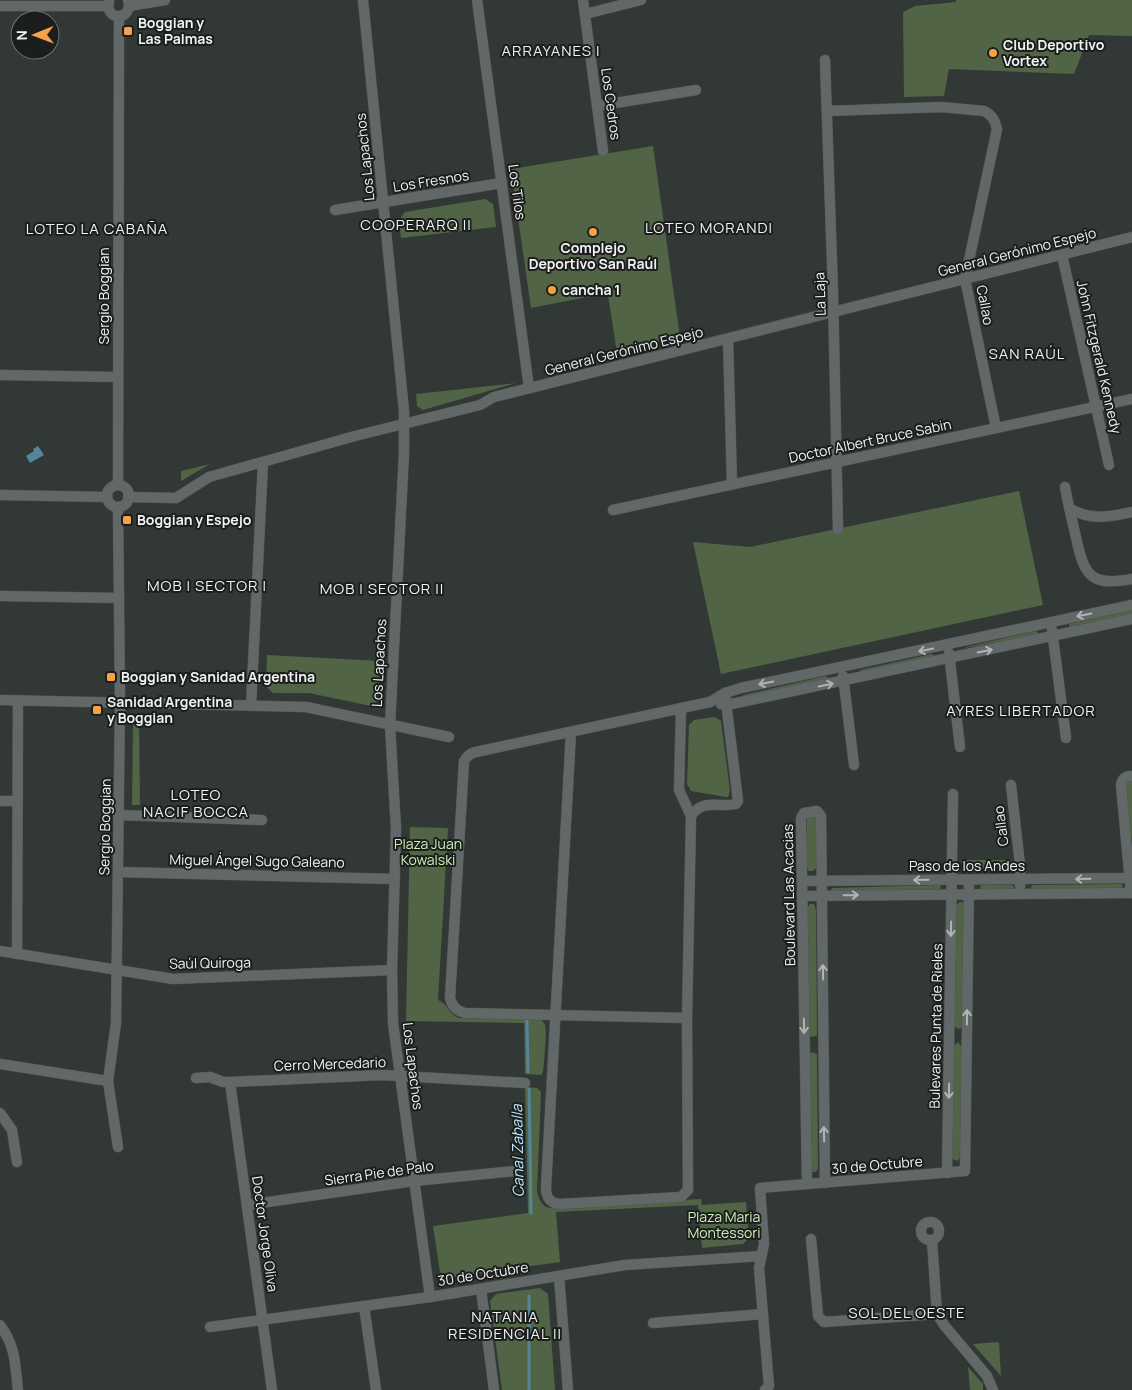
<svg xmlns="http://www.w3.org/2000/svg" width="1132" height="1390" font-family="Manrope,sans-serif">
  <rect width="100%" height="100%" fill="#313836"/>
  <g fill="#516446">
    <polygon points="956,0 1132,0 1132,36 1089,35 1074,74 949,69 944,96 904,97 903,12 915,6 956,2"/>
    <polygon points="653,146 680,337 617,353 608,295 587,297 531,308 511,169"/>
    <polygon points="485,199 493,204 496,227 401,238 399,220 405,212"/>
    <polygon points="516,383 423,410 417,406 416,394"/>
    <polygon points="210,464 181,481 181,471"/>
    <polygon points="1019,491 1043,605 721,674 693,542 750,547"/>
    <polygon points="1132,610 1132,614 1069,627 1069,624"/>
    <polygon points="1036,631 1039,634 965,648 966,647"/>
    <polygon points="932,654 935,656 861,672 860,670"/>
    <polygon points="267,655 380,661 378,701 371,706 309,693 273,693 266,686"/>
    <polygon points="826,676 829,678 828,680 742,698 743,695"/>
    <polygon points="139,717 140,805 132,805 133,723"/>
    <polygon points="715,717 721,721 730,791 728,797 726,797 691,791 687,784 689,725 694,720"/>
    <polygon points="1132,780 1132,843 1125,784 1127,781"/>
    <polygon points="811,815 816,818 816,868 813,871 809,871 807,869 807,817"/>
    <path d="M410,827L448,828L438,1000C447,1003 449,1014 459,1018L539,1019C542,1021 543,1021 545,1025C547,1032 544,1063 543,1072L541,1075L525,1074L524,1023L406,1021Z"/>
    <polygon points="961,860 1011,860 1011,863 1005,869 967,869 962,865"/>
    <polygon points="1122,884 1123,889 1031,889 1031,887 1033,885"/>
    <polygon points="938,885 940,885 941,889 834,893 831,890 833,888"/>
    <polygon points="982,885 1012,885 1014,887 1013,890 981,890 980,886"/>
    <polygon points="960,902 965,903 962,1028 959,1029 954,1026 956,905"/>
    <polygon points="810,904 814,904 816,910 817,1035 813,1037 809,1036 807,908"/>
    <polygon points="958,1042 962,1047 960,1157 958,1161 952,1159 953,1046"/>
    <polygon points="811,1052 815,1053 817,1055 818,1169 815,1172 811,1172 808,1055"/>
    <path d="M525,1087L537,1088L541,1092L537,1190C538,1198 542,1207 550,1208L701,1199L702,1205L746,1202L749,1238L743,1244L702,1248L698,1205L556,1212L560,1262L447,1278L440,1272L433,1226L528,1213Z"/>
    <polygon points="540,1288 548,1294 555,1390 502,1390 490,1301 496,1294"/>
    <polygon points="999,1342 1001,1376 973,1344"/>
    <polygon points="968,1367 983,1384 983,1390 970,1390"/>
  </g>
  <polygon fill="#558599" points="38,446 44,455 30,463 26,456 34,451 33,449"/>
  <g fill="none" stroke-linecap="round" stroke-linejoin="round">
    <g stroke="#558599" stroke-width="3">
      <polyline points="527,1021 528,1072"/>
      <polyline points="529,1089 531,1213"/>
      <polyline points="529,1296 529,1390"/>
    </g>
    <defs>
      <g id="minor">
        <polyline points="363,0 404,411 404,453 390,725 396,829 392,970 393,1023 430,1297"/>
        <polyline points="477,0 529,388"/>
        <polyline points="583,0 603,151"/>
        <path d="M109,1C104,22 134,21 128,0"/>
        <polyline points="0,6 108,6"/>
        <polyline points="129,6 165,0"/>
        <polyline points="585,14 641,0"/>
        <polyline points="825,60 833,292 838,529"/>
        <polyline points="597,106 696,90"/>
        <path d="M827,111L941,107L984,111C992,115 995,120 997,129L965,279L996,428"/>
        <polyline points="335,210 502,183"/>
        <polyline points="1062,255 1109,465"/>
        <polyline points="728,339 732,484"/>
        <polyline points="0,375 118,377"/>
        <polyline points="118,485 119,16"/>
        <circle cx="118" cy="496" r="11"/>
        <path d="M1065,487C1068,504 1072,520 1076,537C1084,575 1090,587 1132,579"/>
        <polyline points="0,495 107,497"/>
        <polyline points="128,497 176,498 209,477 355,436 480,405 494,397 1132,237"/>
        <polyline points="118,507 120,702 116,1023 108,1081 118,1147"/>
        <path d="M1069,508C1090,521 1109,517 1132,512"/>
        <polyline points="613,510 1132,399"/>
        <polyline points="0,596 119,598"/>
        <polyline points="1052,630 1066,738"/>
        <polyline points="949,653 960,747"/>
        <polyline points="843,676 854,765"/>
        <polyline points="0,700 306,707 449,737"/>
        <polyline points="721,704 727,705 1132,619"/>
        <polyline points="251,706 263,462"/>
        <polyline points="681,708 679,790 691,816"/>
        <path d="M571,732L546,1187C546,1197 549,1203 560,1204L681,1197L688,1190L687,1018L691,816C703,798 719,808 736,804L738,801L725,693"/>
        <polyline points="1011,785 1020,865 1020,886"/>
        <polyline points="0,801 17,801"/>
        <polyline points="118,815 262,820"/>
        <polyline points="118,872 395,879"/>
        <polyline points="802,881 1132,878"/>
        <path d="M1131,893L1121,785C1122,779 1125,776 1132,776"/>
        <polyline points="802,896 1132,893"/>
        <polyline points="0,951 173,979 392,970"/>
        <polyline points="17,954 18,701"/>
        <path d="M687,1018L465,1013C456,1011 452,1006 450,998L464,761C467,756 470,753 476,752L710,702L725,693L741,688L1132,605"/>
        <polyline points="0,1064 108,1081"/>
        <polyline points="196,1078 210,1077 223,1082 230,1082 382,1075 525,1083"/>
        <polyline points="230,1082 272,1390"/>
        <polyline points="0,1113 12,1130 17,1162"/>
        <polyline points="947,1173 953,794"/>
        <polyline points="807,1184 801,818 804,813 817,811 821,816 825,1183"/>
        <polyline points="247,1205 414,1181 515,1171"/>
        <circle cx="930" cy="1231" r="9"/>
        <polyline points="811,1239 818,1316 824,1322 937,1314"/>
        <polyline points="932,1240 937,1314 944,1325 987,1376 993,1390"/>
        <polyline points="559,1276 568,1390"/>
        <polyline points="481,1289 494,1390"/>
        <polyline points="364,1306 376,1390"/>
        <polyline points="653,1323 763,1314"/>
        <path d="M0,1325C16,1347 15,1364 18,1390"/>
        <polyline points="210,1327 430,1297 625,1265 761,1256"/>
        <polyline points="765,1390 769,1386 759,1268 764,1244 760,1188 965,1171 969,880"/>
      </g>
    </defs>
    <use href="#minor" stroke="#515655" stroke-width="11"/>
    <use href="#minor" stroke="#626867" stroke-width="10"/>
  </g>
  <defs><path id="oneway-shaft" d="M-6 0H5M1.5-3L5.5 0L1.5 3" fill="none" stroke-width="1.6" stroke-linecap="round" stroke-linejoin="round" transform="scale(1.25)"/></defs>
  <g stroke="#b0b4b3">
    <use href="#oneway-shaft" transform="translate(1084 615) rotate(168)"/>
    <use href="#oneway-shaft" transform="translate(926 650) rotate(168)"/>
    <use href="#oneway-shaft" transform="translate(985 651) rotate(-12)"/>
    <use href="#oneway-shaft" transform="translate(766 683) rotate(169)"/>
    <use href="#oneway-shaft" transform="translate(826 685) rotate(-11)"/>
    <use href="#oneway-shaft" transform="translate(1083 879) rotate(179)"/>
    <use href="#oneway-shaft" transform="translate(921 880) rotate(179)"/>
    <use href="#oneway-shaft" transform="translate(851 895) rotate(-1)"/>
    <use href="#oneway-shaft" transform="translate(951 929) rotate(91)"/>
    <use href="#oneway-shaft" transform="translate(823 972) rotate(-91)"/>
    <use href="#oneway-shaft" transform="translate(967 1017) rotate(-89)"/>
    <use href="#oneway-shaft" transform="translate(804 1026) rotate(89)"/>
    <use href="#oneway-shaft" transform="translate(949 1091) rotate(91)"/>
    <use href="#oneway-shaft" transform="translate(824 1134) rotate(-91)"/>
  </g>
  <g fill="#f6a247" stroke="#1b1e1d" stroke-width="2">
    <rect x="123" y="26" width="10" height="10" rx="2.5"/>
    <circle cx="993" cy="53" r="5"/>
    <circle cx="593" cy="232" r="5"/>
    <circle cx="552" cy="290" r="5"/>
    <rect x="122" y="515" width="10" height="10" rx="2.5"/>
    <rect x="106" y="672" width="10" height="10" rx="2.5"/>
    <rect x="92" y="705" width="10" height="10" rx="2.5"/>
  </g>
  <g text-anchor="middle" stroke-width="4" stroke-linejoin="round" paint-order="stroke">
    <g font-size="14" font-weight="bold" fill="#eff3f2" stroke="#1b1e1d" text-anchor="start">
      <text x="138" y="28">Boggian y<tspan x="138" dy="16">Las Palmas</tspan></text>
      <text x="1003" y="50">Club Deportivo<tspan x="1003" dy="16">Vortex</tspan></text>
      <text x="593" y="253" text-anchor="middle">Complejo<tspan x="593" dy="16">Deportivo San Raúl</tspan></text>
      <text x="562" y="295">cancha 1</text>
      <text x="137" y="525">Boggian y Espejo</text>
      <text x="121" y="682">Boggian y Sanidad Argentina</text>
      <text x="107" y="707">Sanidad Argentina<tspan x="107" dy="16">y Boggian</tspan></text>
    </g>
    <g font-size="14" fill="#eff3f2" stroke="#1b1e1d">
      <text transform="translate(611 104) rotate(82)" y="5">Los Cedros</text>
      <text transform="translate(365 157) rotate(-96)" y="5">Los Lapachos</text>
      <text transform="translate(431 181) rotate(-9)" y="5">Los Fresnos</text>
      <text transform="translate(517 192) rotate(82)" y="5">Los Tilos</text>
      <text transform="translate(1017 252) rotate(-14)" y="5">General Gerónimo Espejo</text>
      <text transform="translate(820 294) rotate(-92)" y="5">La Laja</text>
      <text transform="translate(104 296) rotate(-90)" y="5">Sergio Boggian</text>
      <text transform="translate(985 305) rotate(79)" y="5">Callao</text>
      <text transform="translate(624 351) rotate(-14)" y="5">General Gerónimo Espejo</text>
      <text transform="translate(1099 357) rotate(77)" y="5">John Fitzgerald Kennedy</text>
      <text transform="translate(870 441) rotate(-12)" y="5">Doctor Albert Bruce Sabin</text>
      <text transform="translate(379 663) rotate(-87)" y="5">Los Lapachos</text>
      <text transform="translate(1001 826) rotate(-97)" y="5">Callao</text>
      <text transform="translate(105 827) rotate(-89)" y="5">Sergio Boggian</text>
      <text transform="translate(257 861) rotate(1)" y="5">Miguel Ángel Sugo Galeano</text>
      <text x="967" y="871">Paso de los Andes</text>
      <text transform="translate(789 895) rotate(-91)" y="5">Boulevard Las Acacias</text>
      <text transform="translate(210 963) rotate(-1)" y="5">Saúl Quiroga</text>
      <text transform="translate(936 1026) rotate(-89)" y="5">Bulevares Punta de Rieles</text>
      <text transform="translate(330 1064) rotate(-2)" y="5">Cerro Mercedario</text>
      <text transform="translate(413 1066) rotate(83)" y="5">Los Lapachos</text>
      <text transform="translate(877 1165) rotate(-5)" y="5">30 de Octubre</text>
      <text transform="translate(379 1173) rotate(-8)" y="5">Sierra Pie de Palo</text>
      <text transform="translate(265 1234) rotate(82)" y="5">Doctor Jorge Oliva</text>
      <text transform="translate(483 1274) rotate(-9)" y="5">30 de Octubre</text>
    </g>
    <g font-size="14" fill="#cbf1b4" stroke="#1b1e1d">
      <text x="428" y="849">Plaza Juan<tspan x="428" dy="16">Kowalski</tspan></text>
      <text x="724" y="1222">Plaza Maria<tspan x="724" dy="16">Montessori</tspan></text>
    </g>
    <g font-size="15" letter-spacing="1" fill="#eff3f2" stroke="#1b1e1d">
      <text x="551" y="56">ARRAYANES I</text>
      <text x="416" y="230">COOPERARQ II</text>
      <text x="709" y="233">LOTEO MORANDI</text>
      <text x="97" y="234">LOTEO LA CABAÑA</text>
      <text x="1027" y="359">SAN RAÚL</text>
      <text x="207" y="591">MOB I SECTOR I</text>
      <text x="382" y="594">MOB I SECTOR II</text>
      <text x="1021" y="716">AYRES LIBERTADOR</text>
      <text x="196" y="800">LOTEO<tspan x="196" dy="17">NACIF BOCCA</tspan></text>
      <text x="907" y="1318">SOL DEL OESTE</text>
      <text x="505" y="1322">NATANIA<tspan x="505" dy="17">RESIDENCIAL II</tspan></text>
    </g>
    <g font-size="15" font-style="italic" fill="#beecff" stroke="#1b1e1d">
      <text transform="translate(518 1151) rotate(-91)" y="5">Canal Zaballa</text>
    </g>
  </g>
  <g transform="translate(35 35) rotate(269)"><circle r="24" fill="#1b1e1d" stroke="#707372"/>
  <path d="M0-4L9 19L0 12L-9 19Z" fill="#f6a247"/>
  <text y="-8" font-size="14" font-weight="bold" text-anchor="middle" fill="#eff3f2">N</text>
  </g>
</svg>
